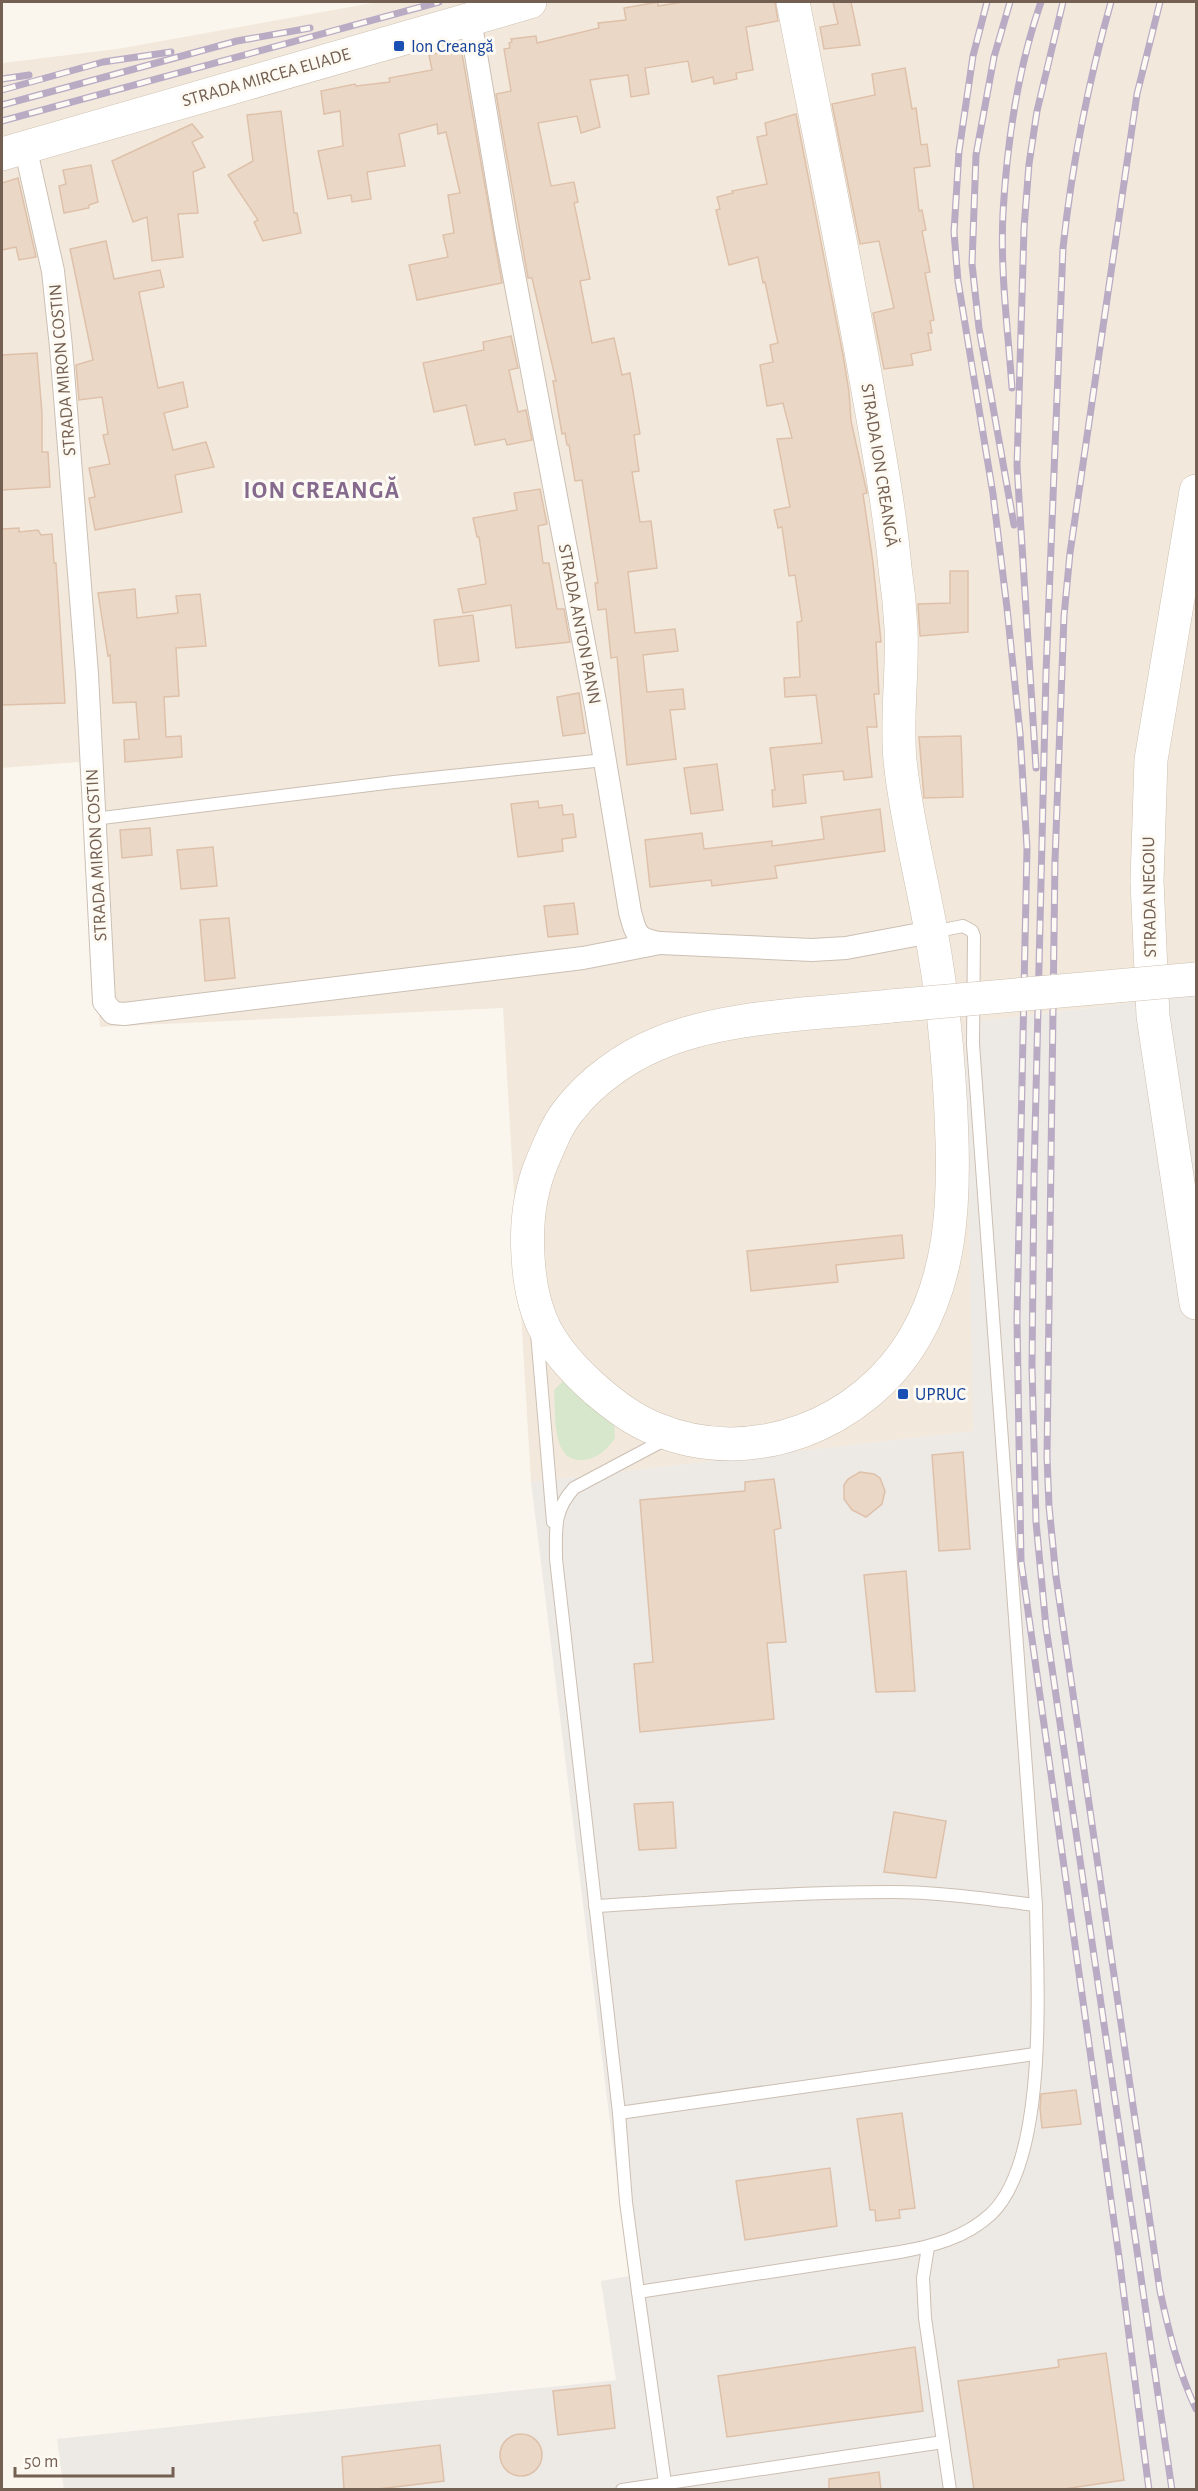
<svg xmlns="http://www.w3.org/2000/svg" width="1198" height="2491" font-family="'Alegreya Sans',sans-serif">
  <rect width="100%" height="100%" fill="#fbf6ed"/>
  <polygon fill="#f2e9dc" points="378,2 1196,2 1196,995 965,1023 974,1431 531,1482 503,1008 100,1027 79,762 2,768 2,63 117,49"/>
  <polygon fill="#ede9e5" points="1196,995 1196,2489 64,2490 57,2439 616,2380 601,2281 629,2276 531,1482 973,1431 965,1023"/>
  <path fill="#d6e7cc" d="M562,1382L567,1383L614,1421L615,1438C607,1450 596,1460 581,1460C551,1461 556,1412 554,1390Z"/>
  <g fill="#ebd7c6" stroke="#dec1aa" stroke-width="1.5">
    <polygon points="658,2 658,6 683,2 775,2 778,21 746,27 753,70 736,73 737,79 714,84 713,77 692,82 688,61 645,68 649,94 631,97 628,75 590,80 600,127 581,133 577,116 538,123 551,186 574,182 578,202 574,203 590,279 580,281 592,343 614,338 622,375 630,373 640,434 634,435 639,471 632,472 640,522 651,521 657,568 628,572 635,633 675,629 678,651 643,655 647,692 683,689 685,709 670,710 676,759 627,765 617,657 611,658 606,609 598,610 595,583 598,583 582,480 575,481 569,445 567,445 565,433 562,434 553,381 556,381 532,278 528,278 496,94 511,91 504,49 510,48 509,43 512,42 511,39 536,36 537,43 599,28 598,23 626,20 624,8"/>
    <polygon points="833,2 851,2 860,45 824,49 820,27 838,24"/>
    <polygon points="461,48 502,283 417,300 409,265 448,257 443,235 454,233 448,195 460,193 446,132 438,134 437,124 399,134 405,166 367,172 371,199 352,202 351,195 328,199 318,151 343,146 340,111 324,114 321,91 355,84 356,86 390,82 389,78 432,70 429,55"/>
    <polygon points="905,68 912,109 916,108 921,145 927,144 930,166 914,168 919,211 922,210 926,230 922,231 930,272 925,273 934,320 930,321 932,333 928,333 931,350 911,354 913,365 884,369 873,313 894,308 879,241 860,244 832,104 875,95 872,74"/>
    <polygon points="281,111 294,213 297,213 301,233 263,241 254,222 258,220 228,175 253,161 247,115"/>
    <polygon points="796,114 843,355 849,392 851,421 867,493 863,494 873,563 881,642 876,642 879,694 874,694 877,727 867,727 872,777 844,780 843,771 803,775 806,803 773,807 772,790 775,790 770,748 822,743 816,695 785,697 784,678 800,677 797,622 802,621 795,575 789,576 782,527 778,528 774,510 790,507 777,439 792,438 783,403 767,406 760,365 773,362 770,345 778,343 765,282 763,283 758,257 729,265 716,210 720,209 717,197 733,193 732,191 767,184 757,137 767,135 765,123"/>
    <polygon points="192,124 203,137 192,142 205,167 193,172 198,213 178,214 183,257 152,261 147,217 133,222 112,161"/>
    <polygon points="91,165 98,202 89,205 89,208 64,213 59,186 66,184 63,170"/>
    <polygon points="18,178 36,257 19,260 16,247 2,250 2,183"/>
    <polygon points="106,241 114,279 160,270 164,287 139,292 158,388 183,382 188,407 164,413 173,450 206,442 214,467 175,475 182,512 95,530 89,498 95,497 89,468 110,464 103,435 108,434 102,397 79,400 76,365 93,360 70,249"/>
    <polygon points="511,336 518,368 509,370 518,412 526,410 532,440 507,445 505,439 475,445 466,405 434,412 423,363 484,350 483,342"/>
    <polygon points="37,353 42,413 42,452 48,452 50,487 2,490 2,355"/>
    <polygon points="540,489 547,524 538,526 543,563 549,563 557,609 564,609 570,642 516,648 511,605 463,613 458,589 486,584 479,537 477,537 473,518 517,510 514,493"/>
    <polygon points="19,528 19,532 38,530 41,535 52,534 54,563 56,563 65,703 2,705 2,529"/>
    <polygon points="950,571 968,571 968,632 920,636 918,604 950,603"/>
    <polygon points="135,589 137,618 178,613 176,596 200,594 206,646 176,648 179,696 164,697 166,737 181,736 182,757 125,762 124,740 139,739 136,702 113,703 110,655 108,656 98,593"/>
    <polygon points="473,615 479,661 439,666 434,620"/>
    <polygon points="579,693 585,733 563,736 557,697"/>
    <polygon points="961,736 963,797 924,798 919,737"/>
    <polygon points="717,764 723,810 691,814 684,768"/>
    <polygon points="538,801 539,808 562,805 563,815 573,814 576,837 562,839 563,851 518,857 511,804"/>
    <polygon points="880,809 885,851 775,866 777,878 712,886 711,880 650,887 645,840 702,833 704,849 772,841 772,846 824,839 821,817"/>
    <polygon points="150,828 152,855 122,858 120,830"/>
    <polygon points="213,847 217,886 181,889 177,850"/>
    <polygon points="574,903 578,934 548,937 544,906"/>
    <polygon points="229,918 235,978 205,981 200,920"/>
    <polygon points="902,1235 904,1258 836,1265 838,1282 751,1291 747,1251"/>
    <polygon points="963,1452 970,1549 939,1551 932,1455"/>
    <polygon points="860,1472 874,1474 880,1478 885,1491 882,1504 866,1517 852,1510 844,1499 844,1485 848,1479"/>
    <polygon points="774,1479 781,1528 774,1530 786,1642 767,1643 774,1719 640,1732 634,1664 653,1662 640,1500 745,1491 745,1482"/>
    <polygon points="906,1571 915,1691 876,1692 864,1575"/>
    <polygon points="673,1802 676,1848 639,1850 634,1804"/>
    <polygon points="894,1812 946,1821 936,1878 884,1872"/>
    <polygon points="1076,2090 1081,2124 1042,2128 1040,2108 1041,2094"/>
    <polygon points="902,2113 915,2208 899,2210 900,2218 876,2221 875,2210 870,2210 857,2119"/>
    <polygon points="830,2168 837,2226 745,2240 736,2181"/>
    <polygon points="915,2347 923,2411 727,2437 718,2376"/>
    <polygon points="1106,2353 1124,2480 1057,2490 974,2490 958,2381 1059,2367 1058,2360"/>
    <polygon points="610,2385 615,2428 558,2435 553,2391"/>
    <circle cx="521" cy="2455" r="21"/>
    <polygon points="440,2445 444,2481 370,2490 344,2490 342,2457"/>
    <polygon points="879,2472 881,2490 829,2490 829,2479"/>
  </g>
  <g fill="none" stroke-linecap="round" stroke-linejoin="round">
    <defs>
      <g id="service">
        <polyline points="94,819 394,782 604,760"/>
        <polyline points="537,1333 553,1522"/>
        <path d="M595,1906C694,1900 792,1892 891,1892C939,1892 988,1899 1036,1905"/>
        <polyline points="619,2113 1035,2054"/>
        <polyline points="928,2247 923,2278 925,2318 950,2490"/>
        <path d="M638,2292L626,2202L619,2113L556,1559C556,1529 553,1511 574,1488L668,1438"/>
        <polyline points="622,2490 943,2442"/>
        <path d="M666,2490L638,2292L900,2252C933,2246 965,2238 991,2214C1049,2159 1037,1981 1036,1905L973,1044L974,936L972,931L963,926L933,932"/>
      </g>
      <g id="minor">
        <path d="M470,19L506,233L596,707L630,912C636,934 636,939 660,943L812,950L846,948L931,932"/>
        <polyline points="25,146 53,271 61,347 87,674 104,1002 113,1013 124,1014 583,958 660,943"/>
      </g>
      <g id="secondary">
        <path d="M793,2C819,135 847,268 870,402C880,457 890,513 895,568C898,588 900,608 901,628C903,672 896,716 900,760C906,820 922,878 932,937C944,1004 950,1072 952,1140C954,1208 950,1277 915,1337C864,1425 751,1469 656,1429C633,1420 615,1406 596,1390C550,1349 531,1318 528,1256C526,1225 530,1191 542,1162C550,1144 557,1124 570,1109C591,1082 624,1058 655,1045C722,1015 818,1014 891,1006"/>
        <polyline points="2,154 530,2"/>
        <polyline points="1196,491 1151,760 1147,881 1153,1016 1196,1303"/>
      </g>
    </defs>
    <use href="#service" stroke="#ccbfb3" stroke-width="14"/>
    <use href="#minor" stroke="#ccbfb3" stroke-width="24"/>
    <use href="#secondary" stroke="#cec0b1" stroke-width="34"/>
    <use href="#service" stroke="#fff" stroke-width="12"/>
    <use href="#minor" stroke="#fff" stroke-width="22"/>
    <use href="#secondary" stroke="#fff" stroke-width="33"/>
    <defs>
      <g id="rail">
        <polyline points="987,2 973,56 959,151 954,232 958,281 993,494 1007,608 1020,733 1027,848 1017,1319 1021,1561 1119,2257 1149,2490"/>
        <polyline points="1010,2 994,57 976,155 972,264 979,328 1014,525"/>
        <path d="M1111,2C1088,83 1072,164 1063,248L1046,673L1034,1176L1032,1367L1036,1522L1046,1627L1172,2490"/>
        <path d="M1160,2L1137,94L1070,553L1064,616L1055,861L1047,1457L1049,1506L1056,1577L1160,2291C1169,2332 1178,2371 1196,2409"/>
        <polyline points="2,79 29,75"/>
        <polyline points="2,90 103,62 171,52"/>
        <polyline points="2,105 237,41 310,28"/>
        <polyline points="2,121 439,2"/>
        <path d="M1012,388C1008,330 1000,271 1003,213C1007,143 1018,68 1041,2"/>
        <polyline points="1036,768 1017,466 1024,228 1029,164 1037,111 1063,2"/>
      </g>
    </defs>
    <use href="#rail" stroke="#baabc5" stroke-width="7"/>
    <use href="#rail" stroke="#fdfaf3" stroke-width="4.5" stroke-dasharray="14" stroke-linecap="butt"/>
    <defs>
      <polyline id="secondary-bridge" points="891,1006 1196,979"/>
    </defs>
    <use href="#secondary-bridge" stroke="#cec0b1" stroke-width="34" stroke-linecap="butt"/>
    <use href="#secondary-bridge" stroke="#fff" stroke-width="33"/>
  </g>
  <g fill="#1a4fb4" stroke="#fdfaf3" stroke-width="2">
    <rect x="393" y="40" width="12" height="12" rx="3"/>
    <rect x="897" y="1388" width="12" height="12" rx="3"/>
  </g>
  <g text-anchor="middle" stroke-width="6" stroke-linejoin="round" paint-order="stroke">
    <g font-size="18" fill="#164399" stroke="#fdfaf3" text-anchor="start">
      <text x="411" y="52">Ion Creangă</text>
      <text x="915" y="1400">UPRUC</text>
    </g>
    <g font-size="18" fill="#746052" stroke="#fdfaf3">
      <text transform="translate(266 77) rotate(-16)" y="6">STRADA MIRCEA ELIADE</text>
      <text transform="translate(62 370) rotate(-95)" y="6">STRADA MIRON COSTIN</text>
      <text transform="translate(880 465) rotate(81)" y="6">STRADA ION CREANGĂ</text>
      <text transform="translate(580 624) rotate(79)" y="6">STRADA ANTON PANN</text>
      <text transform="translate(96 855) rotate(-93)" y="6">STRADA MIRON COSTIN</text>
      <text transform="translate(1149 897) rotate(-91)" y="6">STRADA NEGOIU</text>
    </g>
    <g font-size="24" font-weight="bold" letter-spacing="1.5" fill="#856a8e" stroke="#fdfaf3">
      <text x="322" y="498">ION CREANGĂ</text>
    </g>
  </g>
  <rect width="1198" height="2491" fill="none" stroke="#746052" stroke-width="6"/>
  <path d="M15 2467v9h158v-9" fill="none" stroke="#746052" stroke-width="3"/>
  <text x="24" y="2467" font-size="18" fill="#746052" stroke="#fdfaf3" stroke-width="4.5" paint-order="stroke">50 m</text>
</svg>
